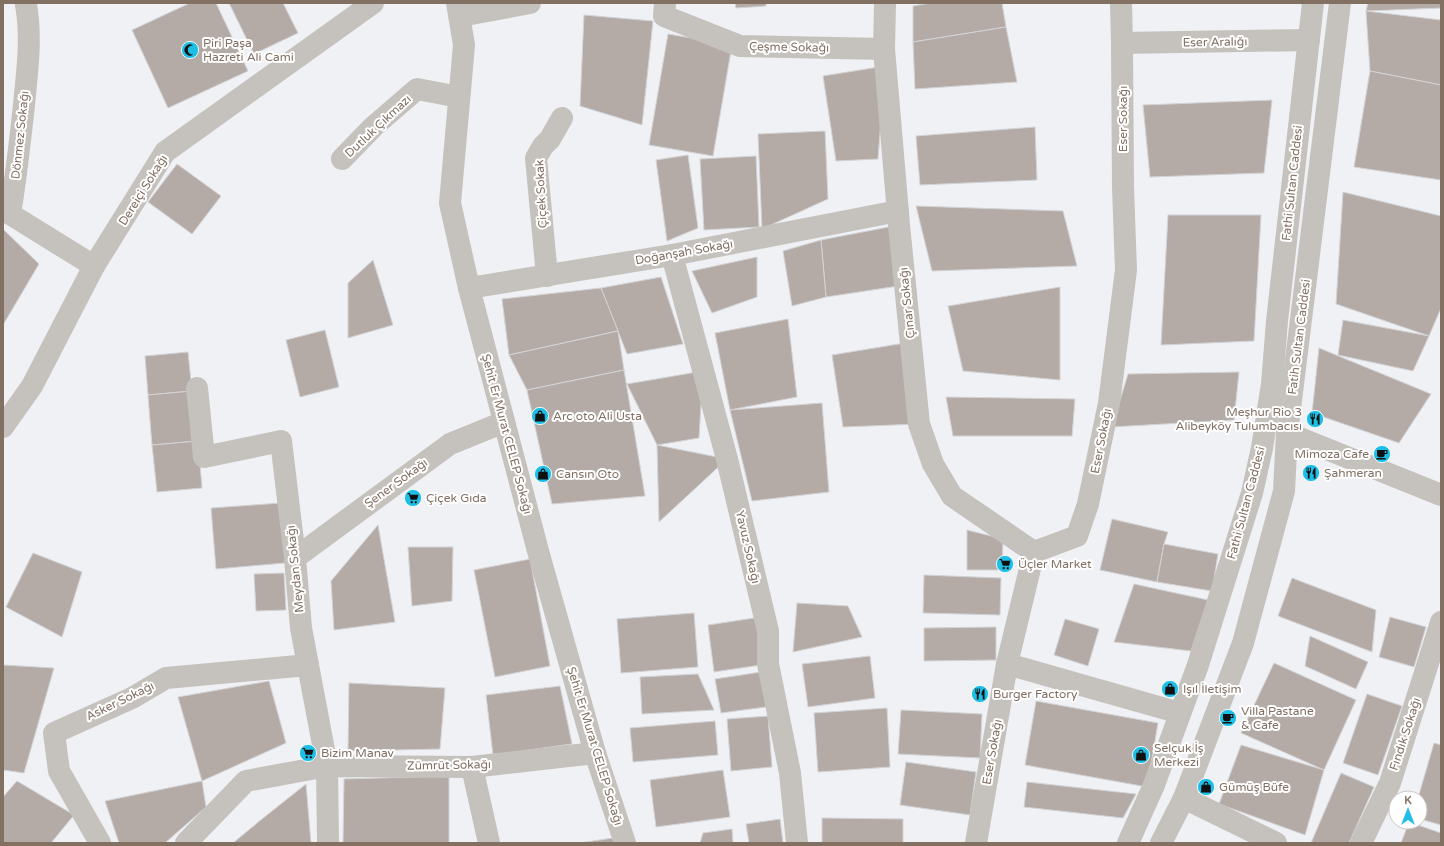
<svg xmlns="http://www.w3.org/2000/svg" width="1444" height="846" font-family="'Varela Round',sans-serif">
  <rect width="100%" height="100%" fill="#f0f1f5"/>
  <g fill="#b4aba6" stroke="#d3d3d6">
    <polygon points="190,3 216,3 248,71 168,108 132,30"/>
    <polygon points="229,3 283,3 298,33 254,54"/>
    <polygon points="735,3 766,3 766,6 736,8"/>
    <polygon points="931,3 1002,3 1006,27 913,42 913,6"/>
    <polygon points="1368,3 1441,3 1441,8 1366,11"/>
    <polygon points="1366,11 1441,20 1441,85 1370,71"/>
    <polygon points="584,15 653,21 642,125 580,106"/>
    <polygon points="1006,27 1017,82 915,89 913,42"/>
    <polygon points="668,34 732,45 713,156 649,145"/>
    <polygon points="885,66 878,159 836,161 823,76"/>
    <polygon points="1370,71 1441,85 1441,180 1354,167"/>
    <polygon points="1272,100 1264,173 1150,177 1143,105"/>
    <polygon points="1035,127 1037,180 920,185 916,136"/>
    <polygon points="825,131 828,199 762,229 758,134"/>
    <polygon points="688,155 698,228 667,241 656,160"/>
    <polygon points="756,156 759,227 704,230 700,159"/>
    <polygon points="177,164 221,196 192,234 148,202"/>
    <polygon points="1343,192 1441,216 1441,308 1429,336 1336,304"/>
    <polygon points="916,206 1063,211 1077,266 932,271"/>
    <polygon points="1168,215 1261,215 1254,341 1161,345"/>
    <polygon points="899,225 905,285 826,297 821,240"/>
    <polygon points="3,229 39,264 3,325"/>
    <polygon points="821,240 826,297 792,306 783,251"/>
    <polygon points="757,257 757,297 712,313 692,271"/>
    <polygon points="373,260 393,325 348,338 348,283"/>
    <polygon points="661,277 683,344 627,354 601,288"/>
    <polygon points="1060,287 1060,380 963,371 948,306"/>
    <polygon points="601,288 618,331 509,355 502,299"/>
    <polygon points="788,319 797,397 730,410 715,333"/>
    <polygon points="1343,320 1429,336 1413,371 1338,355"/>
    <polygon points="325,330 339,387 300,397 286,340"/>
    <polygon points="618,331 624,370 527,390 509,355"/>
    <polygon points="911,342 919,424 843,427 832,355"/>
    <polygon points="1319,348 1431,394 1399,443 1312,413"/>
    <polygon points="188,352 192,391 148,395 145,356"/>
    <polygon points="624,370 645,496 552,504 527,390"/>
    <polygon points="703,371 699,438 657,445 627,384"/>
    <polygon points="1239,372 1234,420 1112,427 1128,374"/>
    <polygon points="192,391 198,441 152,445 148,395"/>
    <polygon points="946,397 1075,399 1072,436 953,436"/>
    <polygon points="822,403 829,492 752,501 730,410"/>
    <polygon points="198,441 202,488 157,492 152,445"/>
    <polygon points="657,445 727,459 659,522"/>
    <polygon points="281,503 285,563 216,569 211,508"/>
    <polygon points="1112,519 1168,532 1164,544 1157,582 1100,570"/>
    <polygon points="378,525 395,622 334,630 331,581"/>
    <polygon points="967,530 1003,539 1002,570 967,570"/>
    <polygon points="1164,544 1218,554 1212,591 1157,582"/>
    <polygon points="408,547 453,547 452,601 412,606"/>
    <polygon points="33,553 82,572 62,637 6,607"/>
    <polygon points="530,559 550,666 495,677 474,570"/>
    <polygon points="284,573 286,610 256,611 254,574"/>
    <polygon points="924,575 1001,578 1000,615 923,613"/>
    <polygon points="1292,578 1376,610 1372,652 1278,616"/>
    <polygon points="1134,584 1208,600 1191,651 1114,642"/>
    <polygon points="797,603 848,606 862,637 793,652"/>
    <polygon points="694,613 698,667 621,673 617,619"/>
    <polygon points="761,617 768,664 714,672 708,625"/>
    <polygon points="1390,617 1426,627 1414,667 1379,657"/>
    <polygon points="1065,619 1099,629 1088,666 1054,655"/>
    <polygon points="996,627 996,660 924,661 924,628"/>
    <polygon points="1310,636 1368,662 1356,689 1305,666"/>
    <polygon points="870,656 875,698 808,707 802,664"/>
    <polygon points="1274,663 1356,700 1324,770 1241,733"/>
    <polygon points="3,665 54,668 24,773 3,770"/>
    <polygon points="761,672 766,707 721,713 715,679"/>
    <polygon points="698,674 714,710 642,714 640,677"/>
    <polygon points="269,681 286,743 202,781 178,697"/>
    <polygon points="349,683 445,688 440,749 348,751"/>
    <polygon points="560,686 572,744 493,755 486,695"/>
    <polygon points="1367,694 1402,706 1378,775 1343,763"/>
    <polygon points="1036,701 1158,723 1147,787 1025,765"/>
    <polygon points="887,708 890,767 818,772 814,713"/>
    <polygon points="901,710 982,714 980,758 898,754"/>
    <polygon points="768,716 772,767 731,771 727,719"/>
    <polygon points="715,721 718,755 633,762 630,728"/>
    <polygon points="1434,743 1441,745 1441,825 1420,819 1420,798 1418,798"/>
    <polygon points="1241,745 1324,770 1305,835 1219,804"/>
    <polygon points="906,762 976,772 970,815 900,805"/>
    <polygon points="723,770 730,817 656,827 650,780"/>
    <polygon points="1341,773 1374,787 1349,843 1311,843"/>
    <polygon points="449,776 449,843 343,843 344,779"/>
    <polygon points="17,781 74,815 51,843 3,843 3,797"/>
    <polygon points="202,781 206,807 165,843 119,843 105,801"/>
    <polygon points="1027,782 1136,794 1123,818 1024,807"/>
    <polygon points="306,784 311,843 233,843 262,819"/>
    <polygon points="822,818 903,819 903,843 822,843"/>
    <polygon points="780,819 783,843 749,843 746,824"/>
    <polygon points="1409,822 1441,833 1441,843 1401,843"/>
    <polygon points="732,829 733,843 700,843 703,833"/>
    <polygon points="613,838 614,843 579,843"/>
  </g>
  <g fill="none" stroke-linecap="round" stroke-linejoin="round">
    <g stroke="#c5c1bd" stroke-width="22">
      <polyline points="457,3 464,45 450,203 469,288 538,551 595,753 625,843"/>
      <polyline points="665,3 664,16 740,46 884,49"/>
      <polyline points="885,3 884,49 899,225 919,424 933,464 952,496 1034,552"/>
      <path d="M26,5C32,39 27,72 24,105C20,142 16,178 10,214L94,266"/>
      <polyline points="460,16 530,3"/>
      <polyline points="1122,43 1309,40"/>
      <polyline points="342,159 373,127 417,89 459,97"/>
      <polyline points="672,255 727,459 768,631 768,664 790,773 797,843"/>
      <polyline points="547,276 536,158 543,146 550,139 562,118"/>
      <polyline points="469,288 672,255 898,211"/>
      <polyline points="197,388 204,457 281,441 295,558 301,628 327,766 328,843"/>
      <polyline points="3,427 32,386 94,266 165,152 373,3"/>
      <polyline points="1287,433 1441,495"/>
      <polyline points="1034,552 1077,536 1088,504 1109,403 1126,270 1123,187 1122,43 1121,3"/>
      <polyline points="295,558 450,444 504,422"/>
      <polyline points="1007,664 1180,713"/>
      <polyline points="472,767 489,843"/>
      <polyline points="1184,798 1276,843"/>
      <polyline points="100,843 59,771 54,733 132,698 166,678 308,665"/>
      <polyline points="186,843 246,781 327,766 472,767 595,753"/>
      <polyline points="976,843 1007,664 1034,552"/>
      <polyline points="1128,843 1154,785 1198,665 1252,493 1262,448 1272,384 1277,321 1313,3"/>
      <polyline points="1161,843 1184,798 1243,643 1284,491 1287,433 1340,3"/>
      <polyline points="1361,843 1390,783 1441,622"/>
    </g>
  </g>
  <defs>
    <symbol id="mosque-disc" viewBox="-11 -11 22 22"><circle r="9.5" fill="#1ebfe7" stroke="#fff"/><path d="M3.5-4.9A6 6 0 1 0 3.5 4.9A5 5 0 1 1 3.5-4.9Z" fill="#111"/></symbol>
    <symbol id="shop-disc" viewBox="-11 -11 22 22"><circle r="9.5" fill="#1ebfe7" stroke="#fff"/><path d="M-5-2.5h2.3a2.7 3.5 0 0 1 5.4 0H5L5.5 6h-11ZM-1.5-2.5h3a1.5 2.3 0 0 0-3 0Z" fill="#111"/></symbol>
    <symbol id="restaurant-disc" viewBox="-11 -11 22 22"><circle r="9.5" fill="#1ebfe7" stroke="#fff"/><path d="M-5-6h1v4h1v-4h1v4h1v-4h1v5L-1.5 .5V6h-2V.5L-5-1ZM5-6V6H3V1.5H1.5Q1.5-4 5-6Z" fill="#111"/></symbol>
    <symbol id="cafe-disc" viewBox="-11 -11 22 22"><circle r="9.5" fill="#1ebfe7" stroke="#fff"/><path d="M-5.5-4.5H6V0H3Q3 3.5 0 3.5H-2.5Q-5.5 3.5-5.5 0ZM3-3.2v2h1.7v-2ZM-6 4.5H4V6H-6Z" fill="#111"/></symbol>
    <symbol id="supermarket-disc" viewBox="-11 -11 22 22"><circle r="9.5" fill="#1ebfe7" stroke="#fff"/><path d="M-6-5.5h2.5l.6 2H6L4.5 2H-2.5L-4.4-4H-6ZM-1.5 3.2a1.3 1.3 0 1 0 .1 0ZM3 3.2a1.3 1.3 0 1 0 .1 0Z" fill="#111"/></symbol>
  </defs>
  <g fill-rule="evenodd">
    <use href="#mosque-disc" x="180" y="40" width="20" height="20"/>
    <use href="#shop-disc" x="530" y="406" width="20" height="20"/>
    <use href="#restaurant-disc" x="1305" y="409" width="20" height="20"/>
    <use href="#cafe-disc" x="1372" y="444" width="20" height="20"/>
    <use href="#restaurant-disc" x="1301" y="463" width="20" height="20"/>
    <use href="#shop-disc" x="533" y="464" width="20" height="20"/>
    <use href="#supermarket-disc" x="403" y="488" width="20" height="20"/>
    <use href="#supermarket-disc" x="995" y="554" width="20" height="20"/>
    <use href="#shop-disc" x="1160" y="679" width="20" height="20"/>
    <use href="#restaurant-disc" x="970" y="684" width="20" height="20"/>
    <use href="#cafe-disc" x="1218" y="708" width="20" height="20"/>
    <use href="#supermarket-disc" x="298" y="743" width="20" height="20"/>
    <use href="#shop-disc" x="1131" y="745" width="20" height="20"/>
    <use href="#shop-disc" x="1196" y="777" width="20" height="20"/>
  </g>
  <g text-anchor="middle" stroke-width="4" stroke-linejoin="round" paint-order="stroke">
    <g font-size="12" fill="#827063" stroke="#fff">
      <text transform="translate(1215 42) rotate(-1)" y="4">Eser Aralığı</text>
      <text transform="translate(789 47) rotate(1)" y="4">Çeşme Sokağı</text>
      <text transform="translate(1123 119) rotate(-90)" y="4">Eser Sokağı</text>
      <text transform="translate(378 126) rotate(-43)" y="4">Dutluk Çıkmazı</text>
      <text transform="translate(20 135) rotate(-84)" y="4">Dönmez Sokağı</text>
      <text transform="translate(1292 183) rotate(-84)" y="4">Fathi Sultan Caddesi</text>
      <text transform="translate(143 190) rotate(-58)" y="4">Dereiçi Sokağı</text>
      <text transform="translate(541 194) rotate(-93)" y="4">Çiçek Sokak</text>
      <text transform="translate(684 252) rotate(-10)" y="4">Doğanşah Sokağı</text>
      <text transform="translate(907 303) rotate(-96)" y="4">Çınar Sokağı</text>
      <text transform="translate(1299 337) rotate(-83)" y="4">Fatih Sultan Caddesi</text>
      <text transform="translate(507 434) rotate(75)" y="4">Şehit Er Murat CELEP Sokağı</text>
      <text transform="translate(1101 441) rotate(-79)" y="4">Eser Sokağı</text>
      <text transform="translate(396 483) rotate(-36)" y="4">Şener Sokağı</text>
      <text transform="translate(1246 503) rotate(-75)" y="4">Fathi Sultan Caddesi</text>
      <text transform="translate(748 547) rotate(77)" y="4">Yavuz Sokağı</text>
      <text transform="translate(295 569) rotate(-96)" y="4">Meydan Sokağı</text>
      <text transform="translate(120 701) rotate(-26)" y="4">Asker Sokağı</text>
      <text transform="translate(1405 734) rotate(-72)" y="4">Fındık Sokağı</text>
      <text transform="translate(595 746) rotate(73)" y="4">Şehit Er Murat CELEP Sokağı</text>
      <text transform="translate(992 752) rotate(-80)" y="4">Eser Sokağı</text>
      <text transform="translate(449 765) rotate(-1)" y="4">Zümrüt Sokağı</text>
    </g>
    <g font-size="12" fill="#827063" stroke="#fff" text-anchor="start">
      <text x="203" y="47">Piri Paşa<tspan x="203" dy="14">Hazreti Ali Cami</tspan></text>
      <text x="1302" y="416" text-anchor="end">Meşhur Rio 3<tspan x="1302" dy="14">Alibeyköy Tulumbacısı</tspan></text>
      <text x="553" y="420">Arc oto Ali Usta</text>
      <text x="1369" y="458" text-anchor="end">Mimoza Cafe</text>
      <text x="1324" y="477">Şahmeran</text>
      <text x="556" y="478">Cansın Oto</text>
      <text x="426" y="502">Çiçek Gıda</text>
      <text x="1018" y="568">Üçler Market</text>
      <text x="1183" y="693">Işıl İletişim</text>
      <text x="993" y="698">Burger Factory</text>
      <text x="1241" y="715">Villa Pastane<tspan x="1241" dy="14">&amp; Cafe</tspan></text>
      <text x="1154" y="752">Selçuk İş<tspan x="1154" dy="14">Merkezi</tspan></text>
      <text x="321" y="757">Bizim Manav</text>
      <text x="1219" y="791">Gümüş Büfe</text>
    </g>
  </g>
  <rect width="1444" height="846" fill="none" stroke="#827063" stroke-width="8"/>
  <g transform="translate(1408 810)"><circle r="19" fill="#ffffff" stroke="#cdc6c1"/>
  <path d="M0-3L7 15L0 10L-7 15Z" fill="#1ebfe7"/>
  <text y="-6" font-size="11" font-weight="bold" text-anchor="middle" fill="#827063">K</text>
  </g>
</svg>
